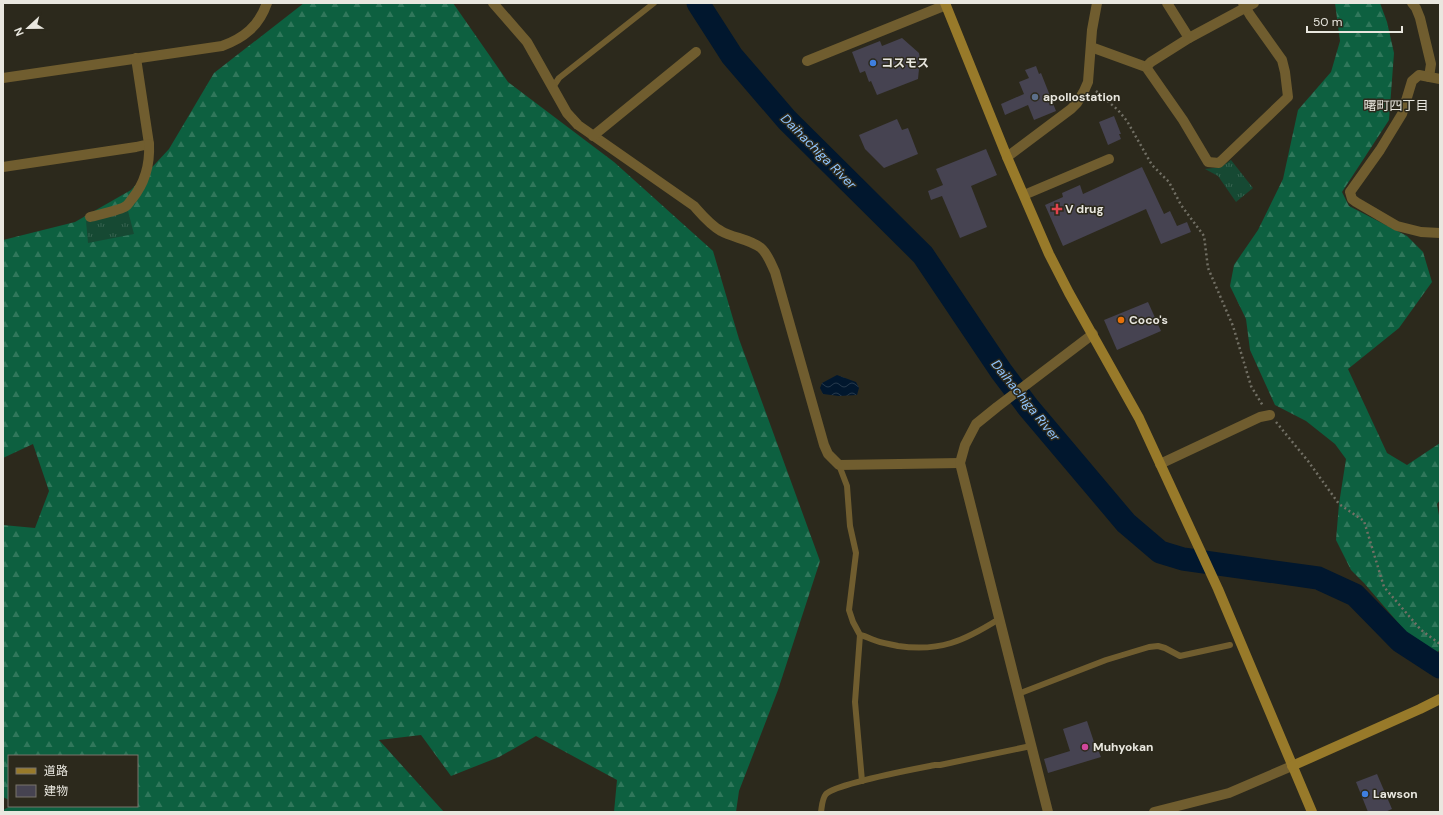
<svg xmlns="http://www.w3.org/2000/svg" width="1443" height="815" font-family="'DM Sans','Noto Sans JP',sans-serif">
  <defs>
    <pattern id="forest-firs" width="22" height="20" patternUnits="userSpaceOnUse"><rect width="22" height="20" fill="#0d6040"/><path d="M5 1l3.5 6h-7zM16 11l3.5 6h-7z" fill="#30775b"/></pattern>
    <pattern id="park-tufts" width="24" height="20" patternUnits="userSpaceOnUse"><rect width="24" height="20" fill="#164933"/><path d="M3 7l-1-3M5 7V3M7 7l1-3M15 17l-1-3M17 17v-4M19 17l1-3" fill="none" stroke="#386350"/></pattern>
    <pattern id="water-waves" width="16" height="10" patternUnits="userSpaceOnUse"><rect width="16" height="10" fill="#01172e"/><path d="M0 5q4-4 8 0t8 0" fill="none" stroke="#26394c"/></pattern>
  </defs>
  <rect width="100%" height="100%" fill="#2c291c"/>
  <g fill="url(#forest-firs)">
    <polygon points="304,3 453,3 508,82 614,162 713,251 739,339 820,561 778,690 739,791 736,812 614,812 617,780 536,736 499,757 451,776 421,735 379,740 444,812 3,812 3,810 11,806 137,806 137,756 9,756 9,800 3,797 3,525 35,528 49,491 33,444 3,458 3,240 75,222 131,190 169,149 214,73"/>
    <polygon points="1335,3 1380,3 1387,22 1394,53 1389,120 1342,192 1349,206 1407,236 1423,252 1432,282 1399,328 1348,369 1387,453 1407,465 1440,443 1440,500 1437,504 1440,521 1440,650 1436,653 1406,632 1364,583 1351,570 1336,540 1339,504 1346,459 1335,444 1306,421 1275,405 1250,350 1246,319 1230,286 1234,265 1258,230 1283,179 1298,110 1331,72 1340,41"/>
  </g>
  <g fill="url(#park-tufts)">
    <polygon points="1231,160 1253,188 1236,202 1218,176 1205,169 1221,167"/>
    <polygon points="128,211 134,234 88,243 86,221"/>
  </g>
  <polygon fill="url(#water-waves)" points="837,375 856,382 859,388 857,395 839,396 823,394 820,388 822,383"/>
  <g fill="none" stroke-linecap="round" stroke-linejoin="round">
    <polyline stroke="#01172e" stroke-width="23" points="698,3 732,56 787,120 923,255 1001,371 1028,407 1126,523 1160,552 1183,559 1318,578 1355,595 1400,641 1440,667"/>
  </g>
  <g fill="#464351">
    <polygon points="902,38 919,53 920,59 918,79 877,95 871,81 869,82 865,71 860,73 852,52 880,41 882,46"/>
    <polygon points="1036,66 1039,74 1041,73 1056,111 1034,120 1028,105 1005,115 1001,104 1024,94 1019,82 1029,78 1025,70"/>
    <polygon points="1114,116 1121,134 1119,134 1121,139 1108,145 1099,122"/>
    <polygon points="897,119 902,130 908,128 918,154 884,168 865,149 859,135"/>
    <polygon points="986,149 997,175 971,186 987,227 960,238 942,196 931,200 928,191 943,185 936,169"/>
    <polygon points="1142,167 1164,214 1170,211 1177,226 1187,222 1191,232 1161,244 1146,209 1063,246 1045,205 1063,197 1062,193 1080,185 1083,194"/>
    <polygon points="1148,302 1161,331 1117,350 1104,320"/>
    <polygon points="1087,721 1096,748 1097,747 1101,757 1048,773 1044,759 1070,751 1063,729"/>
    <polygon points="1377,774 1392,809 1385,812 1368,812 1356,782"/>
  </g>
  <g fill="none" stroke-linecap="round" stroke-linejoin="round">
    <g stroke="#727065" stroke-width="2.5" stroke-dasharray="2 3" stroke-linecap="butt">
      <polyline points="1096,91 1118,110 1127,121 1152,165 1169,182 1181,205 1204,236 1208,268 1233,326 1251,386 1263,406"/>
      <polyline points="1276,422 1308,461 1339,504 1364,521 1384,587 1421,630 1440,644"/>
    </g>
    <g stroke="#705d2f" stroke-width="6">
      <polyline points="553,87 559,78 654,3"/>
      <polyline points="839,465 847,486 850,526 856,553 849,610 853,622 860,635 855,702 862,781"/>
      <path d="M860,635C865,636 869,638 874,640C881,643 890,644 898,646C940,652 964,641 999,619"/>
      <polyline points="1018,694 1106,660 1149,647 1158,646 1165,648 1180,656 1230,645"/>
      <path d="M821,812C822,806 822,799 826,794C838,783 915,769 935,765H940L1031,746"/>
    </g>
    <g stroke="#705d2f" stroke-width="10">
      <path d="M493,3L527,42L567,113L578,125L694,206C702,215 710,225 721,231C733,238 750,239 761,248C768,254 771,264 775,272L824,445L828,454L839,465L960,463"/>
      <polyline points="1167,3 1189,38"/>
      <polyline points="1412,3 1416,8 1420,18 1431,64 1429,77"/>
      <polyline points="1091,47 1146,67 1183,120 1208,162 1219,163 1288,97 1285,72 1282,60 1250,15 1243,3"/>
      <polyline points="807,61 946,5"/>
      <polyline points="1146,67 1151,62 1189,38 1254,3"/>
      <path d="M3,78L222,46C244,38 259,26 267,3"/>
      <polyline points="1440,79 1419,75 1412,81 1402,114 1380,150 1350,192 1352,199 1356,202 1397,226 1421,232 1440,233"/>
      <polyline points="593,136 696,52"/>
      <polyline points="1007,157 1071,109 1077,103 1084,91 1088,82 1092,30 1097,3"/>
      <polyline points="3,167 136,147 149,144 136,58"/>
      <polyline points="1024,195 1109,159"/>
      <path d="M90,217C97,215 121,210 126,206C128,205 130,201 132,199C145,183 150,164 149,144"/>
      <polyline points="1160,464 1260,417 1270,415"/>
      <polyline points="1048,812 960,463 965,445 976,424 997,407 1093,334"/>
      <polyline points="1154,812 1229,793 1292,766"/>
    </g>
    <g stroke="#987a2a" stroke-width="10">
      <polyline points="945,3 1007,157 1049,254 1069,293 1139,418 1218,589 1312,812"/>
      <polyline points="1292,766 1420,709 1440,699"/>
    </g>
  </g>
  <g fill="#3f7fe0" stroke="#2c291c" stroke-width="1.5">
    <circle cx="873" cy="63" r="4"/>
    <circle cx="1365" cy="794" r="4"/>
  </g>
  <circle fill="#5c6f8a" stroke="#2c291c" stroke-width="1.5" cx="1035" cy="97" r="4"/>
  <path fill="#e0444e" stroke="#2c291c" stroke-width="1.5" d="M1055 203h4v4h4v4h-4v4h-4v-4h-4v-4h4z"/>
  <circle fill="#e8710a" stroke="#2c291c" stroke-width="1.5" cx="1121" cy="320" r="4"/>
  <circle fill="#d1479c" stroke="#2c291c" stroke-width="1.5" cx="1085" cy="747" r="4"/>
  <g text-anchor="middle" stroke-width="3" stroke-linejoin="round" paint-order="stroke">
    <g font-size="12" font-weight="bold" fill="#e9e7df" stroke="#2c291c" text-anchor="start">
      <text x="881" y="67">コスモス</text>
      <text x="1043" y="101">apollostation</text>
      <text x="1065" y="213">V drug</text>
      <text x="1129" y="324">Coco's</text>
      <text x="1093" y="751">Muhyokan</text>
      <text x="1373" y="798">Lawson</text>
    </g>
    <g font-size="13" fill="#e9e7df" stroke="#2c291c">
      <text x="1396" y="110">曙町四丁目</text>
    </g>
    <g font-size="13" font-style="italic" fill="#90c5fe" stroke="#2c291c">
      <text transform="translate(819 151) rotate(45)" y="5">Daihachiga River</text>
      <text transform="translate(1026 400) rotate(51)" y="5">Daihachiga River</text>
    </g>
  </g>
  <rect width="1443" height="815" fill="none" stroke="#e9e7df" stroke-width="8"/>
  <rect x="8" y="755" width="130" height="52" fill="#2c291c" stroke="#78756a"/>
  <rect x="16" y="768" width="20" height="6" fill="#987a2a" stroke="#78756a"/>
  <text x="44" y="775" font-size="12" fill="#e9e7df">道路</text>
  <rect x="16" y="785" width="20" height="12" fill="#464351" stroke="#78756a"/>
  <text x="44" y="795" font-size="12" fill="#e9e7df">建物</text>
  <g transform="translate(28 28) rotate(248)" stroke="#2c291c" stroke-width="3" paint-order="stroke">
  <path d="M0-3L7 15L0 10L-7 15Z" fill="#e9e7df"/>
  <text y="-6" font-size="11" font-weight="bold" text-anchor="middle" fill="#e9e7df">N</text>
  </g>
  <path d="M1307 26v6h95v-6" fill="none" stroke="#e9e7df" stroke-width="2"/>
  <text x="1313" y="26" font-size="12" fill="#e9e7df" stroke="#2c291c" stroke-width="3" paint-order="stroke">50 m</text>
</svg>
